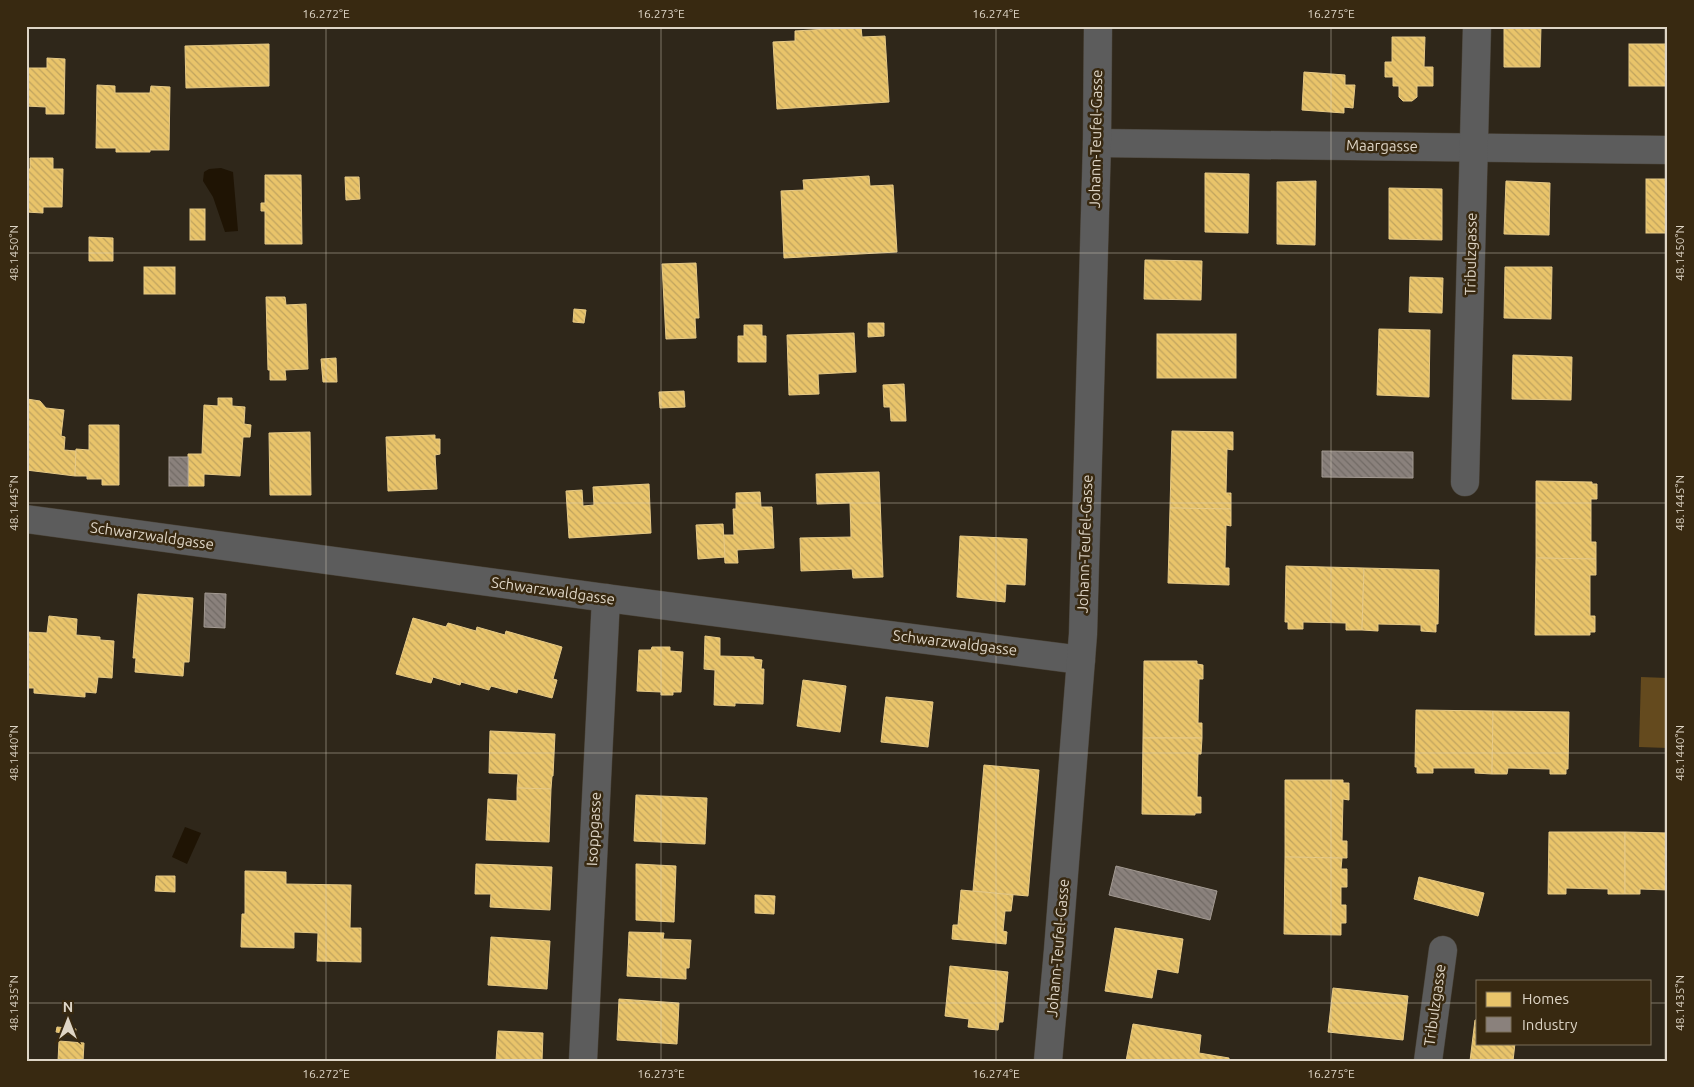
<svg xmlns="http://www.w3.org/2000/svg" width="1694" height="1087" font-family="Ubuntu,sans-serif">
  <defs>
    <pattern id="homes-back-hatch" width="6" height="6" patternUnits="userSpaceOnUse" patternTransform="scale(1.25)"><rect width="6" height="6" fill="#e9c46a"/><path d="M-1 5l2 2M0 0l6 6M5-1l2 2" fill="none" stroke="#c0a35e"/></pattern>
    <pattern id="industry-back-hatch" width="6" height="6" patternUnits="userSpaceOnUse" patternTransform="scale(1.25)"><rect width="6" height="6" fill="#8a817c"/><path d="M-1 5l2 2M0 0l6 6M5-1l2 2" fill="none" stroke="#716a65"/></pattern>
  </defs>
  <rect width="100%" height="100%" fill="#2f271a"/>
  <polygon fill="#644a1e" points="1641,677 1668,678 1668,748 1639,747"/>
  <g fill="#1f1404">
    <polygon points="221,168 233,172 238,231 225,232 213,197 203,181 204,172 209,169"/>
    <polygon points="185,827 201,833 187,864 172,857"/>
  </g>
  <g fill="url(#homes-back-hatch)" stroke="#e6c986">
    <polygon points="1504,26 1541,26 1540,67 1504,67"/>
    <polygon points="861,27 862,37 885,36 889,102 777,109 773,42 795,41 795,31"/>
    <polygon points="1392,37 1425,37 1424,67 1433,67 1433,86 1417,86 1417,97 1412,101 1403,101 1399,97 1399,86 1393,86 1393,77 1385,77 1385,62 1392,62"/>
    <polygon points="269,44 269,86 186,88 185,46"/>
    <rect x="1629" y="44" width="39" height="42"/>
    <polygon points="47,58 65,59 64,114 46,114 46,107 26,106 26,68 47,68"/>
    <polygon points="1304,72 1345,75 1345,85 1355,85 1353,108 1344,107 1344,113 1302,110"/>
    <polygon points="97,85 115,86 115,93 150,93 151,86 170,87 169,150 150,150 150,152 116,152 116,148 96,148"/>
    <polygon points="30,158 53,158 53,169 63,169 62,207 43,207 43,213 26,212 26,169 30,169"/>
    <polygon points="1205,173 1249,174 1248,233 1205,232"/>
    <polygon points="265,175 301,175 302,244 265,244 265,211 261,211 261,203 265,203"/>
    <polygon points="869,176 870,186 893,185 897,252 784,258 781,191 804,190 803,180"/>
    <polygon points="345,177 359,177 360,199 346,200"/>
    <rect x="1646" y="179" width="22" height="54"/>
    <polygon points="1316,181 1315,245 1277,244 1277,182"/>
    <polygon points="1506,181 1550,183 1549,235 1504,234"/>
    <polygon points="1389,188 1442,189 1442,240 1389,239"/>
    <rect x="190" y="209" width="15" height="31"/>
    <polygon points="89,237 113,238 113,261 89,261"/>
    <polygon points="1145,260 1202,261 1201,300 1144,299"/>
    <polygon points="696,263 699,318 695,318 696,338 666,339 662,264"/>
    <rect x="144" y="267" width="31" height="27"/>
    <polygon points="1505,267 1552,267 1551,319 1504,318"/>
    <polygon points="1410,277 1443,278 1442,313 1409,312"/>
    <polygon points="266,297 285,297 286,305 306,304 308,369 285,370 286,380 270,380 270,370 268,370"/>
    <polygon points="574,309 586,310 584,323 573,322"/>
    <polygon points="868,323 884,323 884,336 868,337"/>
    <polygon points="744,325 762,325 762,336 766,336 766,362 738,362 738,336 744,336"/>
    <polygon points="1379,329 1430,330 1429,397 1377,395"/>
    <polygon points="854,333 856,372 818,374 819,394 789,395 787,335"/>
    <rect x="1157" y="334" width="79" height="44"/>
    <polygon points="1513,355 1572,357 1571,400 1512,399"/>
    <polygon points="336,358 337,382 323,382 321,359"/>
    <polygon points="904,384 906,421 891,421 890,407 884,407 883,385"/>
    <polygon points="684,391 685,407 660,408 659,392"/>
    <polygon points="218,398 232,398 232,406 245,407 244,424 251,425 250,437 243,437 240,476 204,474 204,486 188,486 188,454 202,454 204,405 218,406"/>
    <polygon points="27,399 40,401 46,408 64,410 61,436 65,437 64,450 76,451 75,476 26,470"/>
    <polygon points="89,425 119,425 119,485 102,485 102,479 87,479 87,476 75,476 76,449 89,450"/>
    <polygon points="1172,431 1233,432 1233,450 1227,449 1226,493 1231,493 1231,509 1170,508"/>
    <polygon points="310,432 311,495 270,495 269,433"/>
    <polygon points="435,435 435,439 440,439 440,454 435,455 437,489 388,491 386,437"/>
    <polygon points="879,472 883,577 853,578 852,569 801,571 800,538 851,537 850,503 817,504 816,474"/>
    <polygon points="1536,481 1592,482 1592,484 1597,484 1597,499 1591,499 1591,542 1596,542 1596,559 1536,558"/>
    <polygon points="649,484 651,533 569,538 566,491 582,490 583,506 594,505 593,487"/>
    <polygon points="760,492 761,507 772,507 774,548 737,550 738,563 725,563 723,535 734,535 733,509 736,509 736,493"/>
    <polygon points="1170,508 1231,509 1231,526 1226,525 1225,568 1229,568 1229,585 1168,583"/>
    <polygon points="723,524 725,557 698,559 696,525"/>
    <polygon points="960,536 1027,539 1025,585 1006,584 1005,602 957,597"/>
    <polygon points="1536,558 1596,559 1596,575 1590,575 1590,616 1595,616 1595,632 1590,632 1590,635 1535,635"/>
    <polygon points="1286,566 1364,568 1362,630 1346,630 1346,623 1303,622 1303,629 1288,629 1288,622 1285,622"/>
    <polygon points="1364,568 1439,570 1438,624 1436,624 1436,632 1421,631 1421,625 1378,624 1378,631 1362,630"/>
    <polygon points="138,594 193,598 189,662 184,662 183,676 135,672 136,658 133,658"/>
    <polygon points="49,616 77,619 76,635 100,637 100,640 114,641 112,678 98,677 96,693 85,692 85,697 34,693 34,688 26,688 26,632 47,633"/>
    <polygon points="413,618 446,627 448,623 476,631 477,627 505,635 506,631 562,647 553,679 557,680 552,698 518,689 517,693 491,686 489,690 461,682 460,685 433,677 431,683 396,674"/>
    <polygon points="705,636 720,638 720,656 754,657 754,659 762,660 761,669 764,669 763,704 735,703 735,706 714,705 715,670 704,669"/>
    <polygon points="652,647 670,647 670,651 683,652 681,692 673,692 673,695 661,695 661,692 637,691 639,650 651,650"/>
    <polygon points="1144,661 1197,661 1197,664 1203,665 1203,679 1199,679 1198,723 1202,723 1202,738 1143,738"/>
    <polygon points="803,680 846,686 840,732 797,726"/>
    <polygon points="886,697 933,702 928,747 881,742"/>
    <polygon points="1416,710 1493,711 1492,774 1475,773 1475,768 1433,768 1433,773 1417,773 1417,767 1415,767"/>
    <polygon points="1493,711 1569,712 1568,769 1566,769 1566,774 1550,774 1550,769 1508,768 1507,774 1492,774"/>
    <polygon points="490,731 555,734 553,776 552,776 551,789 517,788 518,774 489,773"/>
    <polygon points="1143,738 1202,738 1201,754 1198,754 1197,797 1201,797 1201,813 1195,813 1195,815 1142,814"/>
    <polygon points="984,765 1039,770 1028,896 973,891"/>
    <polygon points="1285,780 1343,780 1343,783 1349,783 1349,800 1343,799 1342,841 1347,841 1347,858 1285,857"/>
    <polygon points="517,788 551,789 549,842 486,840 488,799 517,801"/>
    <polygon points="636,795 707,798 705,844 634,841"/>
    <polygon points="1549,832 1625,832 1625,894 1608,894 1608,889 1566,888 1566,894 1548,894"/>
    <polygon points="1625,832 1668,833 1668,890 1640,889 1640,894 1625,894"/>
    <polygon points="1285,857 1342,858 1341,869 1347,869 1347,887 1341,887 1341,905 1346,905 1346,923 1341,923 1341,935 1284,934"/>
    <polygon points="476,864 552,867 550,910 490,907 491,894 475,894"/>
    <polygon points="636,864 676,866 674,922 636,920"/>
    <polygon points="245,871 286,872 286,884 351,885 350,928 361,928 361,962 317,961 318,933 294,932 294,948 241,947 242,914 245,914"/>
    <polygon points="156,876 175,876 175,892 155,891"/>
    <polygon points="1419,877 1484,893 1478,916 1414,899"/>
    <polygon points="961,890 1013,895 1011,911 1005,911 1003,931 1007,932 1006,944 952,939 953,925 958,925"/>
    <polygon points="755,895 775,896 774,914 755,913"/>
    <polygon points="1115,928 1183,939 1178,973 1157,969 1152,998 1105,991"/>
    <polygon points="629,932 664,933 663,939 691,940 689,968 686,968 686,979 627,976"/>
    <polygon points="491,937 550,941 547,989 488,985"/>
    <polygon points="950,966 1008,972 1003,1022 999,1022 998,1030 968,1027 969,1019 945,1016"/>
    <polygon points="1333,988 1408,996 1403,1040 1328,1032"/>
    <polygon points="619,999 679,1003 677,1044 617,1040"/>
    <polygon points="1475,1020 1478,1020 1478,1043 1515,1043 1513,1061 1470,1061"/>
    <polygon points="1133,1024 1201,1035 1199,1053 1229,1058 1229,1061 1126,1061"/>
    <polygon points="57,1027 76,1029 75,1035 56,1032"/>
    <polygon points="498,1031 543,1033 542,1061 496,1061"/>
    <polygon points="59,1041 84,1043 83,1061 58,1061"/>
  </g>
  <g fill="url(#industry-back-hatch)" stroke="#a39a92">
    <polygon points="1322,451 1413,452 1413,478 1322,477"/>
    <rect x="169" y="457" width="19" height="29"/>
    <polygon points="205,593 226,594 225,628 204,627"/>
    <polygon points="1116,866 1217,891 1210,920 1109,895"/>
  </g>
  <g fill="none" stroke-linecap="round" stroke-linejoin="round">
    <defs>
      <g id="minor">
        <polyline points="1097,143 1668,150"/>
        <polyline points="1465,482 1477,26"/>
        <polyline points="26,519 606,598 1081,660"/>
        <polyline points="583,1061 606,598"/>
        <polyline points="1048,1061 1058,950 1083,634 1097,143 1098,26"/>
        <polyline points="1428,1061 1443,950"/>
      </g>
    </defs>
    <use href="#minor" stroke="#494237" stroke-width="29"/>
    <use href="#minor" stroke="#5c5c5c" stroke-width="28"/>
  </g>
  <path fill="none" stroke="#ded5c6" stroke-width="1" stroke-opacity="0.45" d="M326,26V1061M661,26V1061M996,26V1061M1331,26V1061M1665,26V1061M26,253H1668M26,503H1668M26,753H1668M26,1003H1478M1650,1003H1668"/>
  <g text-anchor="middle" stroke-width="5" stroke-linejoin="round" paint-order="stroke">
    <g font-size="15" fill="#ded5c6" stroke="#382911">
      <text transform="translate(1096 139) rotate(-89)" y="5">Johann-Teufel-Gasse</text>
      <text transform="translate(1382 146) rotate(1)" y="5">Maargasse</text>
      <text transform="translate(1471 254) rotate(-89)" y="5">Tribulzgasse</text>
      <text transform="translate(152 536) rotate(8)" y="5">Schwarzwaldgasse</text>
      <text transform="translate(1085 544) rotate(-88)" y="5">Johann-Teufel-Gasse</text>
      <text transform="translate(553 591) rotate(8)" y="5">Schwarzwaldgasse</text>
      <text transform="translate(955 643) rotate(7)" y="5">Schwarzwaldgasse</text>
      <text transform="translate(594 829) rotate(-87)" y="5">Isoppgasse</text>
      <text transform="translate(1058 948) rotate(-85)" y="5">Johann-Teufel-Gasse</text>
      <text transform="translate(1435 1005) rotate(-82)" y="5">Tribulzgasse</text>
    </g>
  </g>
  <rect width="1694" height="1087" fill="none" stroke="#382911" stroke-width="55"/>
  <rect x="1476" y="980" width="175" height="65" fill="#382911" stroke="#7a6e59"/>
  <rect x="1486" y="992" width="25" height="15" fill="#e9c46a" stroke="#7a6e59"/>
  <text x="1522" y="1004" font-size="15" fill="#ded5c6">Homes</text>
  <rect x="1486" y="1017" width="25" height="15" fill="#8a817c" stroke="#7a6e59"/>
  <text x="1522" y="1030" font-size="15" fill="#ded5c6">Industry</text>
  <g transform="translate(68 1020)" stroke="#382911" stroke-width="4" paint-order="stroke">
  <path d="M0-4L9 19L0 12L-9 19Z" fill="#ded5c6"/>
  <text y="-8" font-size="14" font-weight="bold" text-anchor="middle" fill="#ded5c6">N</text>
  </g>
  <rect x="28" y="28" width="1638" height="1032" fill="none" stroke="#ded5c6" stroke-width="2"/>
  <g font-size="12" text-anchor="middle" fill="#ded5c6">
    <text x="326" y="18">16.272°E</text>
    <text x="661" y="18">16.273°E</text>
    <text x="996" y="18">16.274°E</text>
    <text x="1331" y="18">16.275°E</text>
    <text transform="translate(14 253) rotate(-90)" y="4">48.1450°N</text>
    <text transform="translate(1680 253) rotate(-90)" y="4">48.1450°N</text>
    <text transform="translate(14 503) rotate(-90)" y="4">48.1445°N</text>
    <text transform="translate(1680 503) rotate(-90)" y="4">48.1445°N</text>
    <text transform="translate(14 753) rotate(-90)" y="4">48.1440°N</text>
    <text transform="translate(1680 753) rotate(-90)" y="4">48.1440°N</text>
    <text transform="translate(14 1003) rotate(-90)" y="4">48.1435°N</text>
    <text transform="translate(1680 1003) rotate(-90)" y="4">48.1435°N</text>
    <text x="326" y="1078">16.272°E</text>
    <text x="661" y="1078">16.273°E</text>
    <text x="996" y="1078">16.274°E</text>
    <text x="1331" y="1078">16.275°E</text>
  </g>
</svg>
